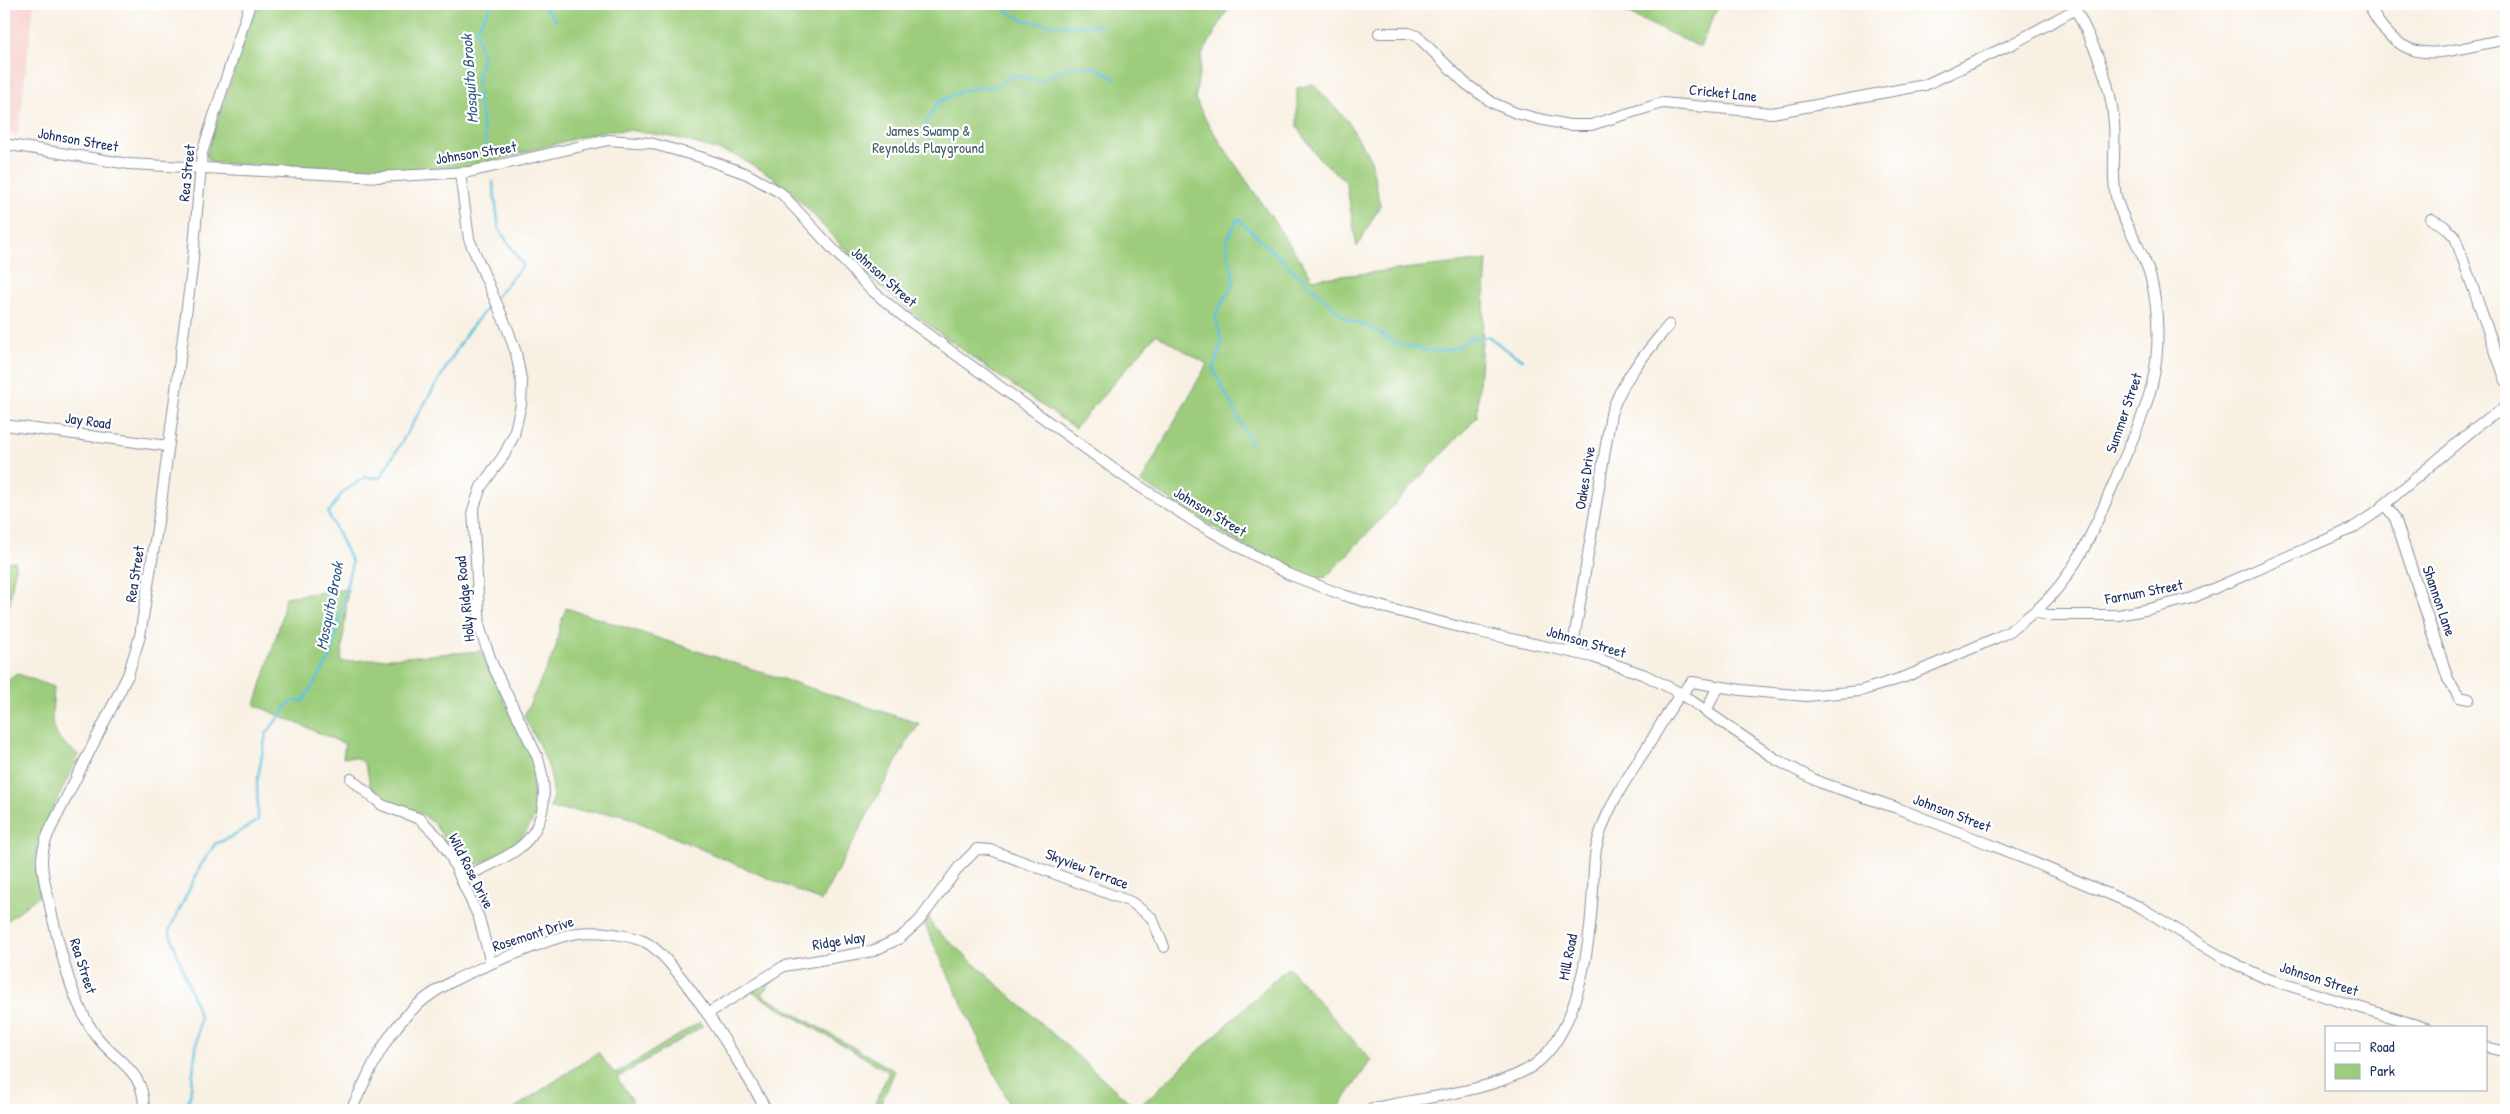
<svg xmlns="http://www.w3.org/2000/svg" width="2510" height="1114" font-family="'Patrick Hand',sans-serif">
  <rect width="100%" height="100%" fill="#fff"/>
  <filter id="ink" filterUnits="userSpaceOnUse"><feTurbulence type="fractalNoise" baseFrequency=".02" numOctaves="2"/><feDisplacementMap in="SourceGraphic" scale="10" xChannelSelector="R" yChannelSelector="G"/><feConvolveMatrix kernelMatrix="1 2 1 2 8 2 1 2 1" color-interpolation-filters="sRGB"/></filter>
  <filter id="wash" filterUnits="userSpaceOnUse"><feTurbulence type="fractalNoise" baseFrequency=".0096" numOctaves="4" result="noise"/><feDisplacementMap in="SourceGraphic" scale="20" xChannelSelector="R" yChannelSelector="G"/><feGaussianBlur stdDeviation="1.12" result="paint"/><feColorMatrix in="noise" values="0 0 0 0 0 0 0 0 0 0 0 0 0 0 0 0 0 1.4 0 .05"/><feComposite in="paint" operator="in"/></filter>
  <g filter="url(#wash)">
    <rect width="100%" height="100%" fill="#f8f0e2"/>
    <polygon fill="#f7d0cc" points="12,4 34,4 18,135 4,133 4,64"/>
    <g fill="#9dcd7c" stroke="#5c7e6d">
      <polygon points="256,4 1231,4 1202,55 1195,99 1208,124 1313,279 1487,260 1477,417 1326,577 1310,580 1287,572 1141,482 1207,364 1156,334 1075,428 990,370 906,308 868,275 807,208 772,176 735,155 677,138 630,130 599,132 470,167 416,171 212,163 206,155 207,152"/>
      <polygon points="1607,4 1719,4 1700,47"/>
      <polygon points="1313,84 1347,120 1371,160 1380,205 1357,247 1346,182 1317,156 1297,127 1297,88"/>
      <polygon points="4,561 16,562 7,620 4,619"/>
      <path d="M348,589L341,662L481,651C492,674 503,697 513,720C521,736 532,752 536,769C544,801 535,831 507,849C496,856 476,869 462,866C447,851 444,830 426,817C411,806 389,807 376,795C363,784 376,752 343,758L345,744L255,705L281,621L285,597Z"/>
      <path d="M566,608L920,724L910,736L821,901L620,814L550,809C561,777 537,743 524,716L556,648L559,628Z"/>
      <path d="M18,674L54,687C52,725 45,731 79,755L38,839L35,865L40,895L4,923V681Z"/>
      <polygon points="929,916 933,927 1137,1109 1288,967 1371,1060 1337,1110 1012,1110 924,923"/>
      <polygon points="775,978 762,995 895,1071 878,1110 872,1110 889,1072 752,992"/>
      <polygon points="700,1022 703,1026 617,1078 633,1101 575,1110 512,1110 598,1052 615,1074"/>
    </g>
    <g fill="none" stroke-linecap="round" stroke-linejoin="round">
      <g stroke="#63c2e1" stroke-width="2.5">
        <polyline points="542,4 556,21"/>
        <polyline points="993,4 1023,20 1057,26 1102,25"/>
        <path d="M923,129L938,102L964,90L997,86L1014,75L1040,81C1069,66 1087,57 1115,79"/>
        <path d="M488,156C485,133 470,77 483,59L476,30L492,4"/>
        <polyline points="493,182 499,229 523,265 496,297"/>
        <polyline points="1238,219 1226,241 1234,283 1215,315 1222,342 1213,369 1252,444"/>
        <polyline points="1240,219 1238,219 1346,319 1374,329 1396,344 1437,352 1458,347 1469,338 1489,337 1514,355 1523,359"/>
        <polyline points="185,1110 190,1096 200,1017 169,931 201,865 215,844 235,835 258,820 257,782 266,734 291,701 303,701 331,657 352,562 328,513 343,492 365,477 380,478 468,331 493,301"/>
      </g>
    </g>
  </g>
  <g filter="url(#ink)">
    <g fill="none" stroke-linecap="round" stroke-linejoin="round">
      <defs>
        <g id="minor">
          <path d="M2368,4C2403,74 2442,51 2506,39"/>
          <polyline points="1379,33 1409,33 1417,36 1465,83 1493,103 1516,113 1539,119 1569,125 1591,125 1662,103 1772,113 1925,85 2012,44 2076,9"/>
          <polyline points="4,144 129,164 378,177 469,172 608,140 650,143 700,157 747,174 781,193 868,287 904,317 1122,475 1198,524 1288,574 1343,595 1390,609 1475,631 1593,657 1645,675 1680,693 1777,760 1819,782 1897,808 1994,846 2140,907 2223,958 2265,978 2426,1028"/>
          <path d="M460,173L469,239L508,330L516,353L522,384L521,404L514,435L504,455L481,487L473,510L480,629L493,666L537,756C548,788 548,825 519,848C503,861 479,869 461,879"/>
          <polyline points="2431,219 2444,226 2455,237 2506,381"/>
          <polyline points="4,425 168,446"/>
          <polyline points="2385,505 2395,518 2448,679 2459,697 2469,699"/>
          <path d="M2034,612C2077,577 2099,518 2120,468C2132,441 2145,413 2152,384C2160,351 2159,311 2151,279C2144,249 2122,224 2116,196C2111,174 2116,147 2114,124C2111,79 2093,43 2073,4"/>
          <path d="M1572,652L1611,414C1622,379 1646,353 1669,325"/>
          <polyline points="1706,712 1714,694 1720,687"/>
          <polyline points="351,779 382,805 420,819 438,837 449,853 479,918 491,963"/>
          <polyline points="707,1014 784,966 873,951 900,938 919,921 959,867 977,849 991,850 1131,902 1152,918 1164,947"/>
          <polyline points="2486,1047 2506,1052"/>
          <path d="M144,1110C145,1068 114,1062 94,1033C70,997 61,952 51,911C48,894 41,875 42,858C43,849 45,841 49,832L128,675L140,636L161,503L192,269L202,153L250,4"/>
          <path d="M351,1110C367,1078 381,1042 406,1016C435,984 478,969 517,953C536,946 557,936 578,933C598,931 627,934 645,942C676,956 749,1077 766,1110"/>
          <path d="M1370,1110C1383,1105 1397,1104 1411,1101C1446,1095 1496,1087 1528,1069C1576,1041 1589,953 1592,902C1594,884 1593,866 1596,849C1604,809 1630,774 1651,741C1663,720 1675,699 1692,682L1741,690L1806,696L1860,691L1905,677L1996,638L2010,631L2034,612L2048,615H2119L2149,609L2192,598L2351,529L2372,515L2481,423L2506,407"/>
        </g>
      </defs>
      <use href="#minor" stroke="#8a90a0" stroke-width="12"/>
      <use href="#minor" stroke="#fff" stroke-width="10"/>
    </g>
  </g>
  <g text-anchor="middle" stroke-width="4.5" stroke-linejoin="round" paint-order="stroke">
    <g font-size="15" fill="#1b2f5e" stroke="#fff">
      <text transform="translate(1723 93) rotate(6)" y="5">Cricket Lane</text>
      <text transform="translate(78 140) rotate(10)" y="5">Johnson Street</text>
      <text transform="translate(476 153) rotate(-9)" y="5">Johnson Street</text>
      <text transform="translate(187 173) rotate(-84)" y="5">Rea Street</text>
      <text transform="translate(884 277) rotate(42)" y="5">Johnson Street</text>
      <text transform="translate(2124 413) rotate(-71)" y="5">Summer Street</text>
      <text transform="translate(88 421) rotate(8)" y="5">Jay Road</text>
      <text transform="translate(1585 478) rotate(-81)" y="5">Oakes Drive</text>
      <text transform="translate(1210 512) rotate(31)" y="5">Johnson Street</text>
      <text transform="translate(135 574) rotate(-81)" y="5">Rea Street</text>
      <text transform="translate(2144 592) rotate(-11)" y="5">Farnum Street</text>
      <text transform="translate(465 599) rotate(-96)" y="5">Holly Ridge Road</text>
      <text transform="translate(2439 601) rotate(71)" y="5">Shannon Lane</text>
      <text transform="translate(1586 642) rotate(16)" y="5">Johnson Street</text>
      <text transform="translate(1952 813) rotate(21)" y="5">Johnson Street</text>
      <text transform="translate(1087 869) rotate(21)" y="5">Skyview Terrace</text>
      <text transform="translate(471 871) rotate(63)" y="5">Wild Rose Drive</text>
      <text transform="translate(533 934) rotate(-18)" y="5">Rosemont Drive</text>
      <text transform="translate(839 941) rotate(-9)" y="5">Ridge Way</text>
      <text transform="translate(1568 957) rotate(-79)" y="5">Mill Road</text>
      <text transform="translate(83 966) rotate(72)" y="5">Rea Street</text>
      <text transform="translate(2319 979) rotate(18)" y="5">Johnson Street</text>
    </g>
    <g font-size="15" fill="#425e67" stroke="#fff">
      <text x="928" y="136">James Swamp &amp;<tspan x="928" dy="17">Reynolds Playground</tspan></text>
    </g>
    <g font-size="16" font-style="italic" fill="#315b85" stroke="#fff">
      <text transform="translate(469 79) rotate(-94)" y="6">Mosquito Brook</text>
      <text transform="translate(329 606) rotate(-79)" y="6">Mosquito Brook</text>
    </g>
  </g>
  <rect width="2510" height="1114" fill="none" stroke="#fff" stroke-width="20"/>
  <rect x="2325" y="1026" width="162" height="65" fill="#ffffff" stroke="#a4acbf"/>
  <rect x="2335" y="1043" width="25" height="8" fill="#ffffff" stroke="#a4acbf"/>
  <text x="2370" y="1052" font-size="15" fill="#1b2f5e">Road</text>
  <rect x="2335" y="1064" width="25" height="15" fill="#9dcd7c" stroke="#a4acbf"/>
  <text x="2370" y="1076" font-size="15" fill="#1b2f5e">Park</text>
</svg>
